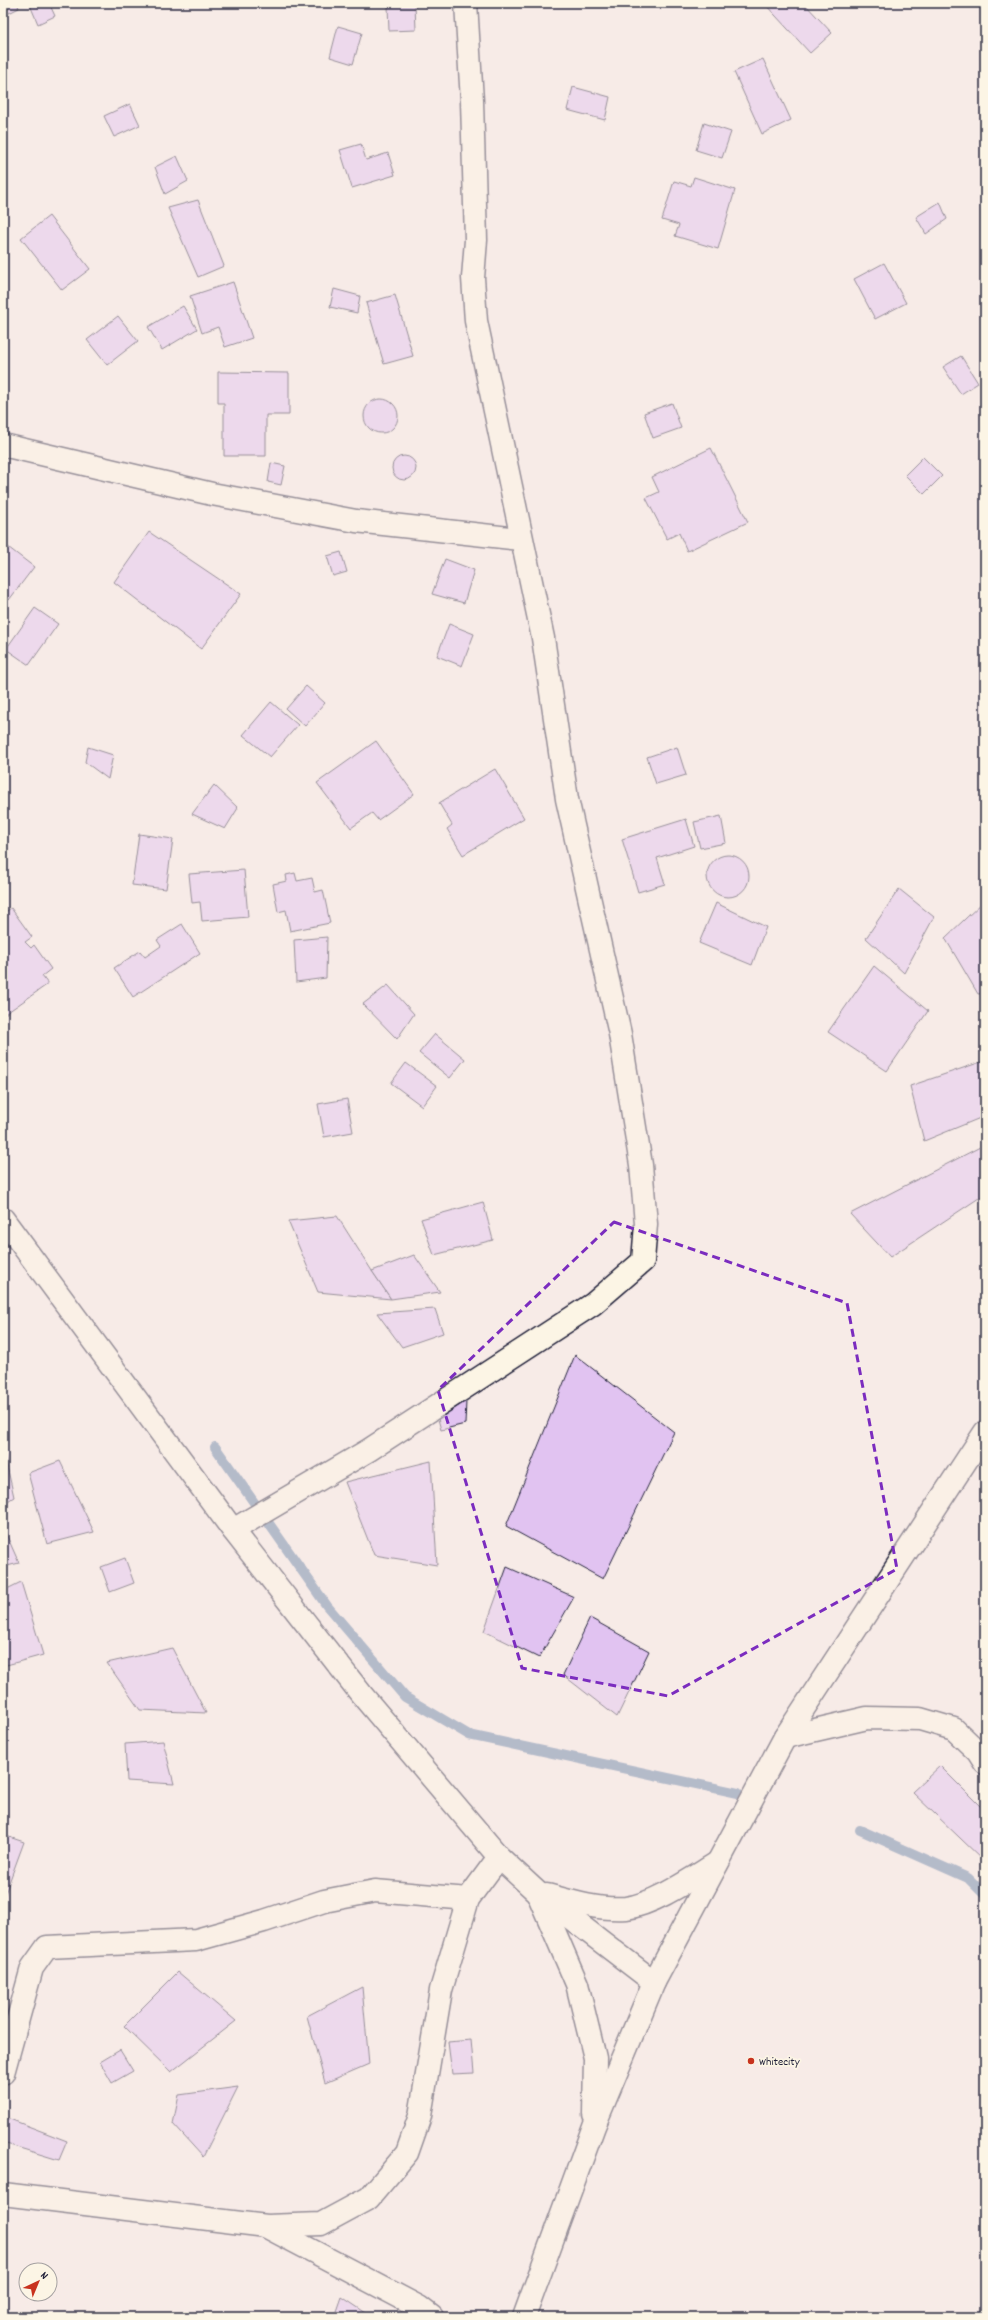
<svg xmlns="http://www.w3.org/2000/svg" width="988" height="2320" font-family="Dekko,sans-serif">
  <rect width="100%" height="100%" fill="#f7ebe7"/>
  <filter id="ink" filterUnits="userSpaceOnUse"><feTurbulence type="fractalNoise" baseFrequency=".025" numOctaves="2"/><feDisplacementMap in="SourceGraphic" scale="8" xChannelSelector="R" yChannelSelector="G"/><feConvolveMatrix kernelMatrix="1 2 1 2 8 2 1 2 1" color-interpolation-filters="sRGB"/></filter>
  <g filter="url(#ink)">
    <g fill="none" stroke-linecap="round" stroke-linejoin="round">
      <g stroke="#6381a5" stroke-width="10">
        <polyline points="215,1447 327,1606 405,1697 469,1735 738,1793"/>
        <polyline points="860,1830 968,1878 985,1895"/>
      </g>
    </g>
    <g fill="#e1c3f1" stroke="#22223b">
      <polygon points="3,3 17,3 19,8 3,16"/>
      <polygon points="35,3 49,3 55,16 38,24 30,5"/>
      <polygon points="764,3 804,3 832,33 810,53"/>
      <polygon points="415,5 416,30 389,31 388,6"/>
      <polygon points="338,26 362,33 353,64 330,57"/>
      <polygon points="763,59 791,120 762,134 734,72"/>
      <polygon points="573,87 610,97 605,120 567,110"/>
      <polygon points="130,104 140,125 114,137 104,116"/>
      <polygon points="704,123 731,132 722,158 696,150"/>
      <polygon points="361,144 366,160 388,153 395,175 352,188 340,150"/>
      <polygon points="177,156 188,181 165,194 155,167"/>
      <polygon points="694,177 735,190 718,249 675,236 679,225 662,220 674,181 691,186"/>
      <polygon points="198,200 224,266 198,277 168,208"/>
      <polygon points="940,202 947,219 926,234 916,217"/>
      <polygon points="49,216 90,269 62,290 21,238"/>
      <polygon points="884,263 906,303 875,319 854,279"/>
      <polygon points="233,282 252,338 225,347 218,327 202,333 190,296"/>
      <polygon points="334,289 360,296 357,313 330,307"/>
      <polygon points="395,295 413,356 384,364 366,303"/>
      <polygon points="183,306 197,329 162,350 148,327"/>
      <polygon points="118,316 138,341 107,365 87,340"/>
      <polygon points="961,356 978,383 961,394 943,367"/>
      <polygon points="218,372 289,373 289,415 266,415 266,456 224,456 224,403 218,403"/>
      <circle cx="381" cy="416" r="17"/>
      <polygon points="672,403 681,428 653,438 644,413"/>
      <polygon points="711,448 748,522 687,551 679,533 667,539 646,498 659,492 652,477"/>
      <circle cx="404" cy="468" r="12"/>
      <polygon points="923,457 942,476 924,494 905,475"/>
      <polygon points="271,463 285,466 281,485 268,482"/>
      <polygon points="149,532 241,594 201,649 114,582"/>
      <polygon points="4,544 34,567 9,600 3,596"/>
      <polygon points="341,552 347,572 333,576 327,556"/>
      <polygon points="445,559 474,570 464,603 432,594"/>
      <polygon points="35,608 58,624 29,665 6,649"/>
      <polygon points="449,624 474,634 462,666 437,656"/>
      <polygon points="306,686 325,703 305,726 286,709"/>
      <polygon points="271,702 298,725 270,757 243,735"/>
      <polygon points="376,741 414,794 378,820 372,813 351,828 317,783"/>
      <polygon points="88,747 113,755 108,779 85,762"/>
      <polygon points="677,747 686,775 656,784 647,757"/>
      <polygon points="495,769 524,818 463,855 447,829 452,825 439,803"/>
      <polygon points="214,785 238,808 225,829 192,814"/>
      <polygon points="721,816 726,843 700,848 694,822"/>
      <polygon points="686,819 694,846 657,858 665,884 638,892 622,839"/>
      <polygon points="139,834 173,839 166,889 132,885"/>
      <circle cx="728" cy="876" r="21"/>
      <polygon points="244,870 248,917 202,921 200,902 192,903 189,874"/>
      <polygon points="295,873 297,881 312,878 315,892 323,890 330,923 290,931 286,910 278,912 273,884 287,881 286,875"/>
      <polygon points="899,889 934,917 904,973 866,938"/>
      <polygon points="985,900 985,993 978,994 945,938"/>
      <polygon points="716,903 766,927 752,965 699,943"/>
      <polygon points="11,908 32,937 25,942 31,948 34,945 51,969 42,976 48,984 5,1014 3,1011 3,914"/>
      <polygon points="182,924 200,953 133,997 114,968 140,951 145,957 161,946 157,940"/>
      <polygon points="327,937 326,978 296,982 294,940"/>
      <polygon points="874,966 928,1011 887,1071 828,1032"/>
      <polygon points="388,985 414,1014 397,1039 363,1004"/>
      <polygon points="435,1034 465,1059 450,1078 419,1053"/>
      <polygon points="984,1061 985,1116 924,1141 910,1086"/>
      <polygon points="406,1063 437,1086 422,1106 391,1083"/>
      <polygon points="347,1099 353,1132 324,1137 318,1104"/>
      <polygon points="982,1146 985,1153 985,1194 890,1257 850,1214"/>
      <polygon points="483,1202 493,1240 434,1255 421,1219"/>
      <polygon points="337,1216 372,1271 391,1299 318,1292 288,1221"/>
      <polygon points="414,1255 440,1292 391,1299 372,1271"/>
      <polygon points="435,1309 443,1333 402,1347 377,1313"/>
      <polygon points="575,1355 674,1432 603,1579 506,1526"/>
      <polygon points="466,1401 465,1424 441,1430 438,1419"/>
      <polygon points="3,1448 14,1497 3,1504"/>
      <polygon points="60,1461 94,1532 47,1544 28,1473"/>
      <polygon points="431,1461 437,1565 374,1555 345,1482"/>
      <polygon points="3,1527 19,1563 3,1567"/>
      <polygon points="125,1558 134,1583 110,1592 101,1567"/>
      <polygon points="507,1567 574,1597 539,1658 484,1631"/>
      <polygon points="21,1582 43,1655 3,1666 3,1591"/>
      <polygon points="590,1618 649,1651 617,1717 563,1675"/>
      <polygon points="172,1648 206,1713 140,1710 107,1663"/>
      <polygon points="163,1741 174,1784 127,1781 125,1744"/>
      <polygon points="940,1766 985,1811 984,1861 912,1792"/>
      <polygon points="3,1835 24,1842 3,1899"/>
      <polygon points="178,1972 236,2021 171,2072 124,2026"/>
      <polygon points="362,1987 369,2064 325,2083 307,2016"/>
      <polygon points="471,2040 474,2073 452,2074 448,2042"/>
      <polygon points="120,2050 133,2071 112,2083 100,2062"/>
      <polygon points="238,2087 203,2157 173,2124 179,2095"/>
      <polygon points="7,2118 67,2141 59,2160 3,2143"/>
      <polygon points="342,2297 372,2317 335,2317"/>
    </g>
    <g fill="none" stroke-linecap="round" stroke-linejoin="round">
      <defs>
        <g id="street">
          <polyline points="3,445 212,494 356,521 520,539"/>
          <polyline points="233,1530 369,1450 593,1304 643,1261 646,1224 641,1165 620,1034 567,799 543,638 476,321 473,278 476,240 472,101 466,3"/>
          <polyline points="785,1737 867,1718 920,1719 954,1729 978,1752 985,1763"/>
          <polyline points="654,1982 785,1737 985,1432"/>
          <polyline points="3,2073 32,1968 47,1947 196,1940 264,1921 324,1901 375,1891 468,1899"/>
          <polyline points="3,2194 266,2226 321,2224 369,2198 407,2153 420,2116 441,1990 468,1899 499,1857"/>
          <polyline points="267,2227 419,2307 432,2317"/>
        </g>
        <g id="secondary">
          <polyline points="3,1219 233,1530 362,1695 499,1857 538,1893 654,1982 594,2126 524,2317"/>
          <path d="M547,1895C572,1902 599,1910 626,1908C655,1904 692,1878 717,1863"/>
          <polyline points="539,1896 577,1984 595,2058 594,2114"/>
        </g>
      </defs>
      <use href="#street" stroke="#22223b" stroke-width="25"/>
      <use href="#secondary" stroke="#22223b" stroke-width="25"/>
      <use href="#street" stroke="#fcf5e5" stroke-width="22"/>
      <use href="#secondary" stroke="#fcf5e5" stroke-width="22"/>
    </g>
  </g>
  <path d="M0 0H988V2320H0ZM614,1222L847,1303L897,1569L668,1696L522,1668L438,1390Z" fill="#f7ebe7" fill-opacity=".55" fill-rule="evenodd"/>
  <path fill="none" stroke="#7b2cbf" stroke-width="3" stroke-dasharray="8 5" stroke-linejoin="round" d="M614,1222L847,1303L897,1569L668,1696L522,1668L438,1390Z"/>
  <circle fill="#c8321e" stroke="#fcf5e5" stroke-width="1.5" cx="751" cy="2061" r="4"/>
  <g text-anchor="middle" stroke-width="3.5" stroke-linejoin="round" paint-order="stroke">
    <g font-size="12" fill="#22223b" stroke="#fcf5e5" text-anchor="start">
      <text x="759" y="2065">Whitecity</text>
    </g>
  </g>
  <rect width="988" height="2320" fill="none" stroke="#fcf5e5" stroke-width="16"/>
  <rect x="8" y="8" width="972" height="2304" fill="none" stroke="#22223b" stroke-width="1.5" filter="url(#ink)"/>
  <g transform="translate(38 2282) rotate(44)"><circle r="19" fill="#fcf5e5" stroke="#a5a1a1"/>
  <path d="M0-3L7 15L0 10L-7 15Z" fill="#c8321e"/>
  <text y="-6" font-size="11" font-weight="bold" text-anchor="middle" fill="#22223b">N</text>
  </g>
</svg>
